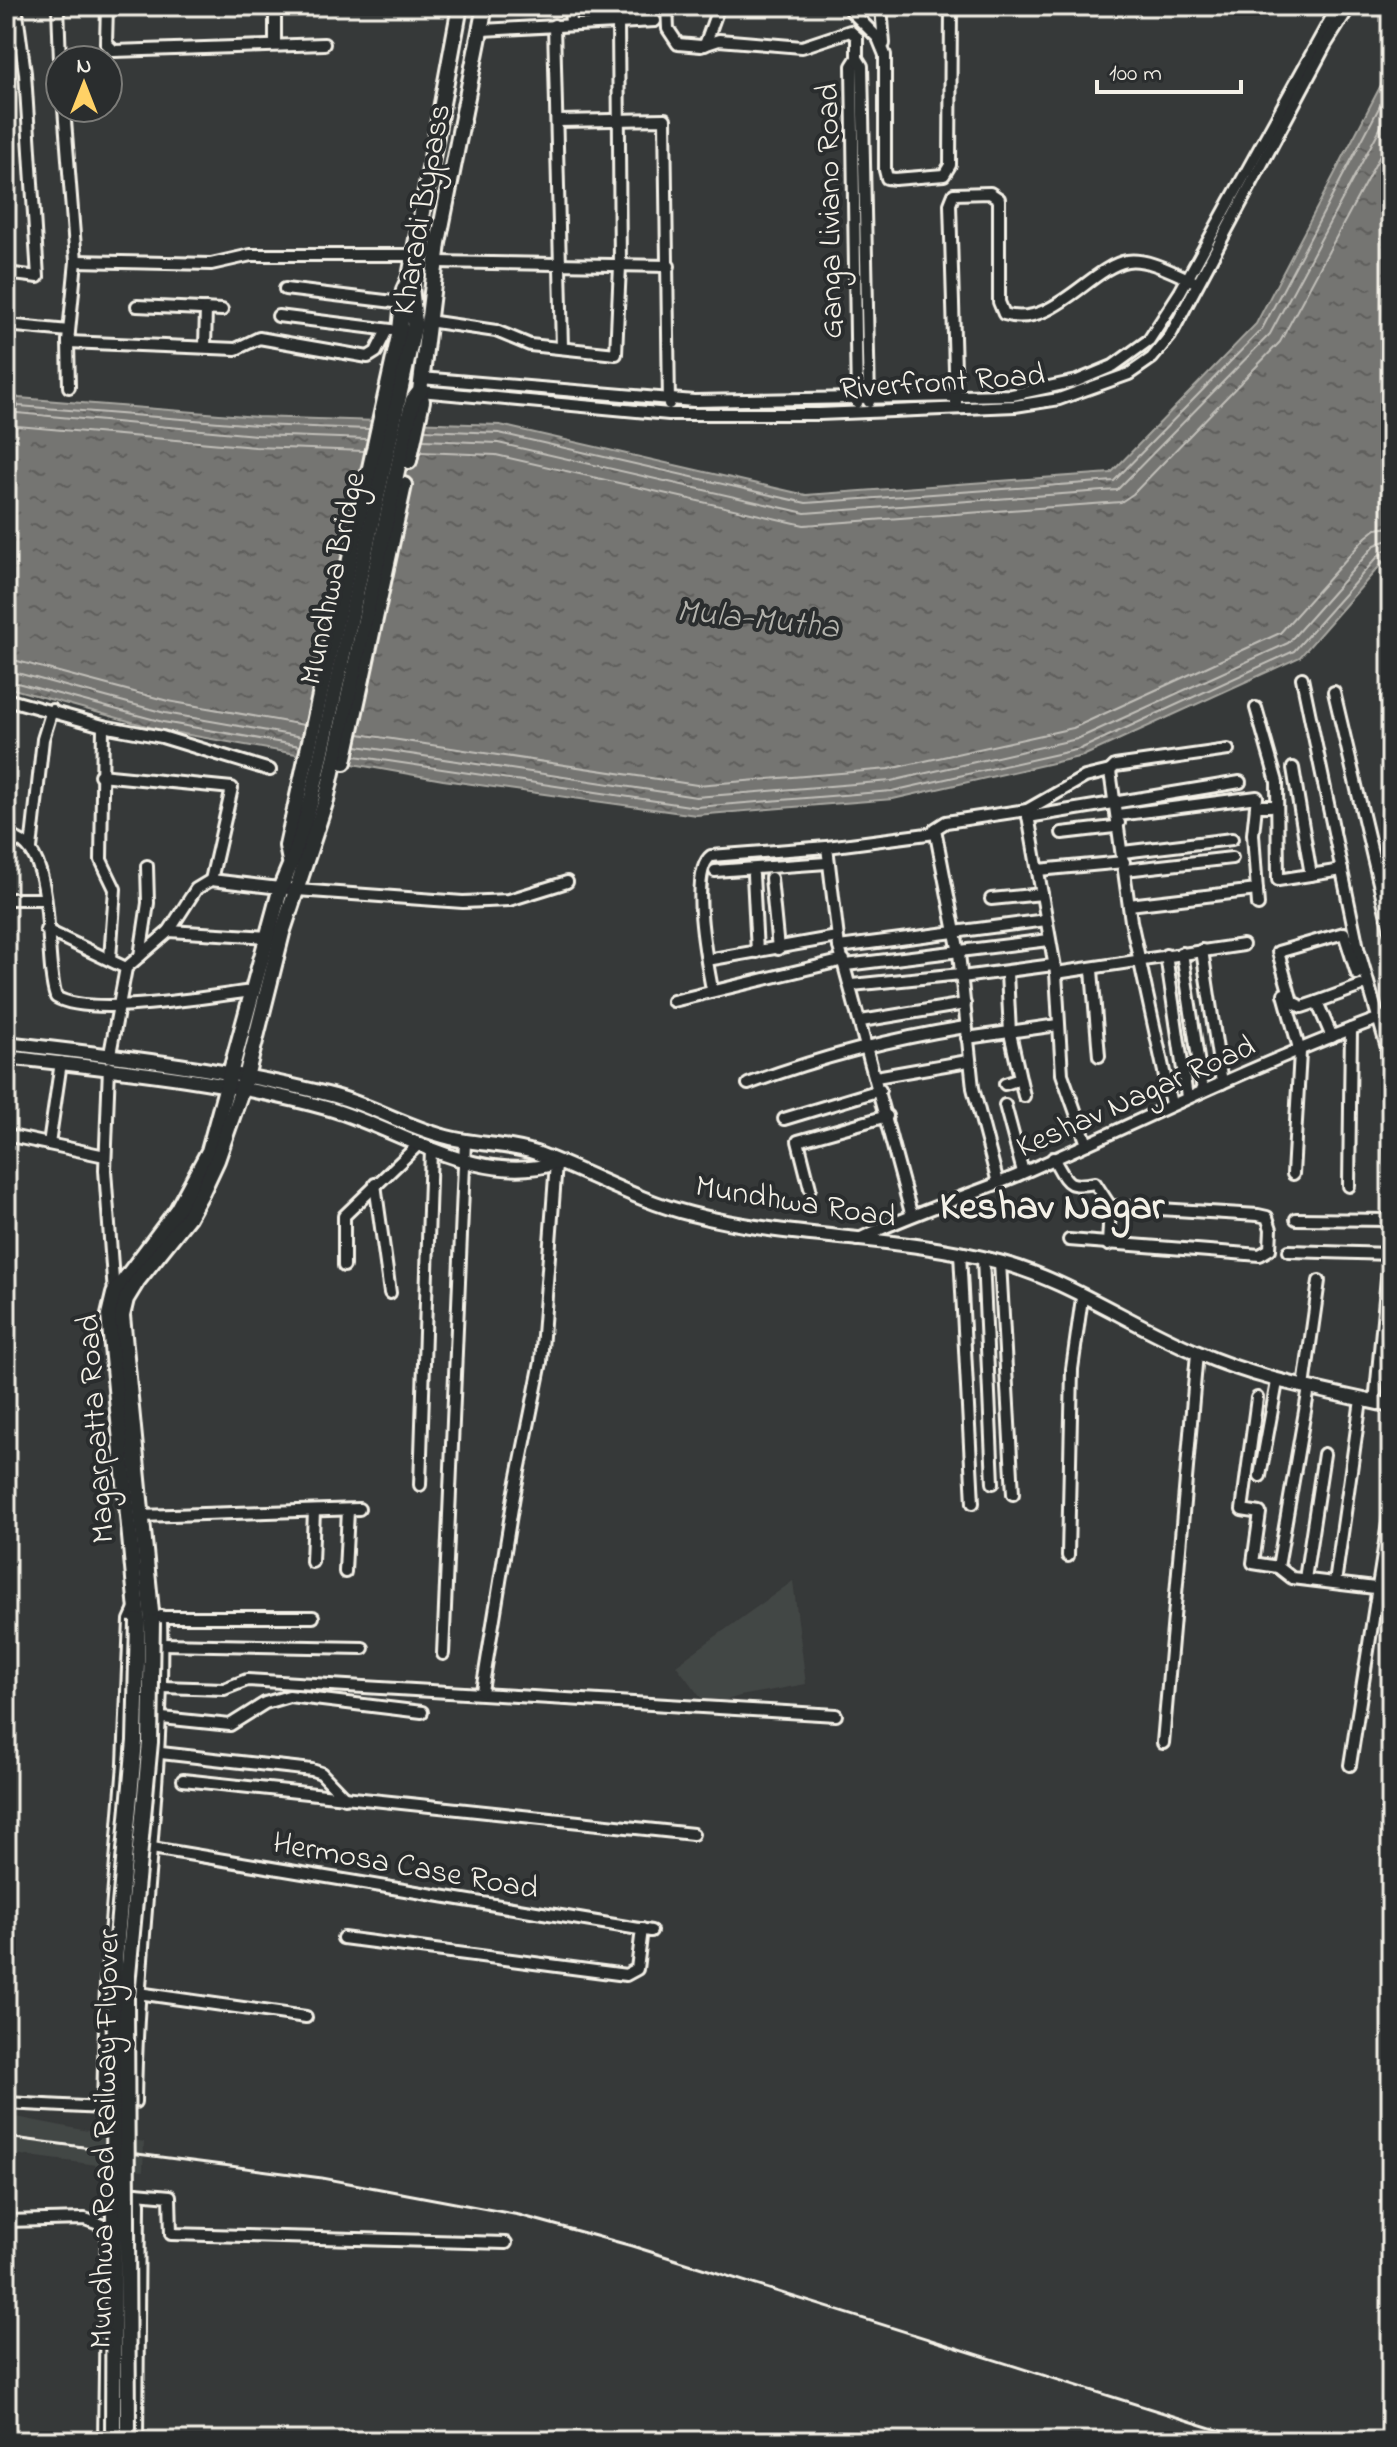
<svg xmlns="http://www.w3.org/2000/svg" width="1397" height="2447" font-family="'Indie Flower',sans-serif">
  <defs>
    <pattern id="water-ripples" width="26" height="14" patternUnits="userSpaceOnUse" patternTransform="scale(2)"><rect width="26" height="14" fill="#757572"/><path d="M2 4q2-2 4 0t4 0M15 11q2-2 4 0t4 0" fill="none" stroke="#5f5e5c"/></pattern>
  </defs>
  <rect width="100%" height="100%" fill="#363939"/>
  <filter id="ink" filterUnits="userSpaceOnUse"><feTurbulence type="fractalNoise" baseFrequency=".0125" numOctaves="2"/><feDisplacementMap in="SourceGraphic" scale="16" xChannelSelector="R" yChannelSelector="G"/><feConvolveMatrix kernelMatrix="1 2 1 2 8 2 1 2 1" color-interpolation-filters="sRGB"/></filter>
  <g filter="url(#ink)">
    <g fill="#434645">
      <polygon points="793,1581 806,1684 740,1696 707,1706 676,1665"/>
      <polygon points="6,2115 144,2142 143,2171 6,2153"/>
    </g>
    <polygon fill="url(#water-ripples)" stroke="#a8a7a1" stroke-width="2" points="1391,66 1391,553 1300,657 1083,756 893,799 696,815 443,780 161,730 6,687 6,393 19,398 257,417 500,425 806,495 1111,473 1256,324"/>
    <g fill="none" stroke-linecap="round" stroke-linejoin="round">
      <g stroke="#c1bfb9" stroke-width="2">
        <polyline points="6,401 19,406 257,425 369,429"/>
        <polyline points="6,412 256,435 367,439"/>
        <polyline points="6,425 255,447 365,451"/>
        <polyline points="425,430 499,433 806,503 1114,481 1262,329 1391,85"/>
        <polyline points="423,440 498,443 805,513 1117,490 1270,334 1391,108"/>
        <polyline points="420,452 496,455 804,525 1121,502 1133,494 1280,342 1391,135"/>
        <polyline points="6,658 168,701 304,725"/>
        <polyline points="6,670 165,713 302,737"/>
        <polyline points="6,680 163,722 300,746"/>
        <polyline points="359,734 697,785 889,769 1073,728 1280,633 1366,537 1376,529 1391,527"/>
        <polyline points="357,746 696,797 891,781 1077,739 1288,643 1375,545 1391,539"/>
        <polyline points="355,756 696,807 892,791 1080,749 1294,651 1382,552 1391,549"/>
      </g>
      <polyline stroke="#a8a7a1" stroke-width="3" points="617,2441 619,2440"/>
      <defs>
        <g id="minor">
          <polyline points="58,6 60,61"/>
          <polyline points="107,6 106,43 114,51 324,44"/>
          <polyline points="570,6 571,24"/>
          <polyline points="667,6 668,29 678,44 701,46 719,40 802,47 850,31 857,37 857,58 852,66 857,403"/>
          <polyline points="881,6 884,44"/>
          <polyline points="852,12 878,38 885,55 885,170 887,178 895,179 944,175 950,165 951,6"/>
          <polyline points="554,25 562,348"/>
          <polyline points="482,30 655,21"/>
          <polyline points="275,44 275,6"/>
          <polyline points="705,45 719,6"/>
          <polyline points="857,58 862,66 869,402"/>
          <polyline points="64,108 76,261 68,342 69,387"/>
          <polyline points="559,121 665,119 669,404"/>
          <polyline points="76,261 211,264 251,255 414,255"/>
          <polyline points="437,262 669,266"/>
          <polyline points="6,273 38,277 25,73 16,6"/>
          <polyline points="285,289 402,303"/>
          <polyline points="137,306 222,310"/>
          <polyline points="278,316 391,330"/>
          <polyline points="428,321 496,331 530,345 616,354 620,266 618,23"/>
          <polyline points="6,325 69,331"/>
          <polyline points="68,342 236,349 259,338 368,357 376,352 387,330"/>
          <polyline points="205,347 206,309"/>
          <polyline points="421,378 694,401 1012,395 1077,381 1113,366 1149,340 1180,292 1338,6"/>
          <polyline points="420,391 669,414 819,414 1015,406 1059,399 1129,374 1152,358 1170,336 1326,44 1350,6"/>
          <path d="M956,403L950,204L954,194L990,193L999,199V302L1004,314C1052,330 1091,267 1127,261C1148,258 1174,273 1193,281"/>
          <polyline points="1302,678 1358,948 1387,1048 1391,1164"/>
          <polyline points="1334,692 1391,934"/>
          <polyline points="6,699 103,726 162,737 270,770"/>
          <polyline points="1387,699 1391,716"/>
          <polyline points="1256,708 1277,782 1278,880 1342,870"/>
          <polyline points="103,726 101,860 115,889 110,959"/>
          <polyline points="1293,768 1311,875"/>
          <polyline points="100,775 232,788 211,880"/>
          <polyline points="1256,806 1271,806"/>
          <polyline points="1027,810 1056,973 1062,1074 1087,1144"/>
          <polyline points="1118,815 1257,797 1253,834 1258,905"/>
          <polyline points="1028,817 1240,782"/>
          <polyline points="1062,833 1114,827 1119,823"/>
          <path d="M6,837C60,839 42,956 56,997C90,1018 210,996 253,991"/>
          <polyline points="827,847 839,947 911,1213"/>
          <polyline points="31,849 43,739 52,710"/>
          <polyline points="1123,852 1232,839"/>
          <polyline points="1038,870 1124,862"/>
          <polyline points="1125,870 1232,858"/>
          <polyline points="715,871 827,863"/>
          <polyline points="753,875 757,952"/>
          <polyline points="771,878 778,949"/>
          <polyline points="6,899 45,899"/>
          <polyline points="991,899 1042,894"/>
          <polyline points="1129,905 1257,890"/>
          <polyline points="46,930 126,968"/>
          <polyline points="169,931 268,937"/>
          <polyline points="839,947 1046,920"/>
          <polyline points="1202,950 1222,1083"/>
          <polyline points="1182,953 1203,1091"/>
          <polyline points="1166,955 1187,1097"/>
          <polyline points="140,956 148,903 147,866"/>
          <polyline points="707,960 837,937"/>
          <polyline points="846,965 1049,940"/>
          <polyline points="1092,970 1099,1056"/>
          <polyline points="1007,973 1010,1033 1024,1096"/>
          <polyline points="1056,973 1243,945"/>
          <polyline points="962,977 1053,965"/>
          <polyline points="852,985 961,974"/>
          <path d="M712,989C707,963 689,872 711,856L827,847L935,833"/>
          <polyline points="1284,994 1300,1052 1293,1174"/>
          <polyline points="673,1001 844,960"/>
          <polyline points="1317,1002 1302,1007 1292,1002 1278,952 1344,933 1357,974"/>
          <polyline points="861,1021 965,1004"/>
          <polyline points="1332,1037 1317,1002 1361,986"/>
          <polyline points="967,1038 1058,1025"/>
          <polyline points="110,1054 126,968 169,931 196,889 211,880 297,890 463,902 509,900 567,882"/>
          <polyline points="109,1067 105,1170 114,1294"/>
          <polyline points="876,1077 968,1061"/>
          <path d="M748,1084C820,1057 890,1039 965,1027"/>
          <polyline points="1005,1084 1020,1079"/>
          <polyline points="1171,1104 1131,921 1110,771 1115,766 1228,750"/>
          <polyline points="1005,1105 1023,1172"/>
          <polyline points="784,1119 880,1090"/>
          <polyline points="6,1135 105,1156"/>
          <polyline points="49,1144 61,1062"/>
          <path d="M1053,1158C1068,1183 1065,1188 1095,1183L1110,1206L1258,1215L1267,1217L1271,1229L1270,1249L1260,1255L1069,1240"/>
          <polyline points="998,1183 973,1088 959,953 935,829 946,822 1027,810 1085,777 1110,771"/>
          <polyline points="375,1184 390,1293"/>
          <polyline points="1349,1186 1351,1029"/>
          <polyline points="810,1188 798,1141 887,1116"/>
          <polyline points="1296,1219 1391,1220"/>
          <path d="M857,1240C909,1214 963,1198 1016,1176C1141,1121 1263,1060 1391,1014"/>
          <polyline points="1108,1245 1110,1206"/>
          <polyline points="1289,1251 1391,1254"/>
          <polyline points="960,1253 973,1503"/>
          <polyline points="983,1258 993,1483"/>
          <polyline points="1000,1262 1013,1494"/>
          <polyline points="344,1266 344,1216 419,1144"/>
          <polyline points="1304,1387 1319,1281"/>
          <polyline points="1309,1388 1278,1567 1292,1578 1375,1588"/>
          <polyline points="1257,1398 1242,1510 1260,1513 1253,1563 1278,1567"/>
          <polyline points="1375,1403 1391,1236"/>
          <polyline points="1260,1476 1277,1382"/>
          <polyline points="420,1485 431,1149"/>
          <polyline points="141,1516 359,1509"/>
          <polyline points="1068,1556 1072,1369 1082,1298"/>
          <polyline points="312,1562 314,1511"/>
          <polyline points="345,1572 348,1510"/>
          <polyline points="1305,1579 1324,1454"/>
          <polyline points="1335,1583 1361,1400"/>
          <polyline points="155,1617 313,1617"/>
          <polyline points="162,1644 363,1648"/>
          <polyline points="443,1654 465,1142"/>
          <polyline points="162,1687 224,1689 247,1680 836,1715"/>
          <polyline points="482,1691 514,1496 541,1362 556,1163"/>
          <polyline points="162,1718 230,1725 265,1703 289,1696 422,1712"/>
          <polyline points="1163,1743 1197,1353"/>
          <polyline points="161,1753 312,1770 321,1773 345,1798"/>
          <polyline points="1350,1765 1391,1504"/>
          <polyline points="183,1780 693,1834"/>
          <polyline points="152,1848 651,1931"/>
          <polyline points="343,1938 626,1975 637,1969 642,1929"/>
          <polyline points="138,1993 306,2017"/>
          <path d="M135,2102C137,1939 165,1779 161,1616"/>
          <polyline points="6,2103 103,2108 106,1984 124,1764 130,1620 135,1609"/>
          <polyline points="123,2193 136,2193 139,2203 137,2441"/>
          <polyline points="136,2193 170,2196 171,2234 506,2243"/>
          <polyline points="6,2221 85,2219 107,2227"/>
          <polyline points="104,2441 107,2227"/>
        </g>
        <g id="major">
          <path d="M6,1043C116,1056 227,1068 335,1096C372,1106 406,1126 443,1136C473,1145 507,1143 536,1153C588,1172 637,1201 691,1214C792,1240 898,1235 999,1262C1066,1279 1131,1325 1196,1352C1259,1380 1325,1391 1391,1406"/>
          <path d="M6,1057C112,1069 227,1080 330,1109C402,1130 478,1187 556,1163"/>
        </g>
        <g id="highway">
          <polyline points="409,461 422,401 420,392"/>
          <polyline points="344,762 404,485"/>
          <polyline points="290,861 287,846 400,331 404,290 410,277"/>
          <polyline points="138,1621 109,1315 114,1294 177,1210 209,1151 281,887 297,849 312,797 415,323 410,277 460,6"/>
          <polyline points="152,1622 122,1316 126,1299 137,1281 188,1217 202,1192 217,1160 246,1077 282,933 326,800 408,420 413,400 420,391 438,243 485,6"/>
        </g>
      </defs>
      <use href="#minor" stroke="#f4f1e8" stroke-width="16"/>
      <use href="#major" stroke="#f4f1e8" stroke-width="18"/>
      <use href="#highway" stroke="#f4f1e8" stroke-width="20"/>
      <use href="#minor" stroke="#2a2d2e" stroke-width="10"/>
      <use href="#major" stroke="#2a2d2e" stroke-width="12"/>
      <use href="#highway" stroke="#2a2d2e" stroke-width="14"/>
      <polyline stroke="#f4f1e8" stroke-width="3" points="6,2137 322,2178 519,2215 632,2246 1253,2441"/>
      <defs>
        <g id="highway-bridge">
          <polyline points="113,2441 115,1960 135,1741 138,1621"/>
          <polyline points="128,2441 126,1996 150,1742 152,1622"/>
        </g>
      </defs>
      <use href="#highway-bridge" stroke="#f4f1e8" stroke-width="20" stroke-linecap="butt"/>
      <use href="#highway-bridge" stroke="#2a2d2e" stroke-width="14"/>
    </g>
  </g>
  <g text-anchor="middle" stroke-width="8" stroke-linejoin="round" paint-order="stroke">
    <g font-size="32" fill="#f4f1e8" stroke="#2a2d2e">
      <text transform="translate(420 209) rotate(-80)" y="11">Kharadi Bypass</text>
      <text transform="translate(828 211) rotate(-91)" y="11">Ganga Liviano Road</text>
      <text transform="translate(942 380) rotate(-4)" y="11">Riverfront Road</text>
      <text transform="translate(331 578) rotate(-78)" y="11">Mundhwa Bridge</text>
      <text transform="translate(1135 1095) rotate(-24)" y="11">Keshav Nagar Road</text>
      <text transform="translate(796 1200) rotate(9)" y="11">Mundhwa Road</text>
      <text transform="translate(94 1429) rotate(-94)" y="11">Magarpatta Road</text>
      <text transform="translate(406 1864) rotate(10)" y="11">Hermosa Case Road</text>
      <text transform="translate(103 2139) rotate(-89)" y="11">Mundhwa Road Railway Flyover</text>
    </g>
    <g font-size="34" font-style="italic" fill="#b4b3ad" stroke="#2a2d2e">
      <text transform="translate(758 617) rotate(6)" y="12">Mula-Mutha</text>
    </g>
    <g font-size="40" font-weight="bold" fill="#f4f1e8" stroke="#2a2d2e">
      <text x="1052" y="1218">Keshav Nagar</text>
    </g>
  </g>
  <rect width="1397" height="2447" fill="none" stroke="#2a2d2e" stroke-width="32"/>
  <rect x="16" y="16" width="1365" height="2415" fill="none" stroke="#f4f1e8" stroke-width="3" filter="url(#ink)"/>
  <g transform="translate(84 84)"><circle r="38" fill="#2a2d2e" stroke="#7b7b78" stroke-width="2"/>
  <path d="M0-6L14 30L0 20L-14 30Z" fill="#ffd166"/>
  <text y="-12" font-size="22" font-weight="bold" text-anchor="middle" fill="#f4f1e8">N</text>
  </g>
  <path d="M1097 80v12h144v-12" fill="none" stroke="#f4f1e8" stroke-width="4"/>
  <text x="1109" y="80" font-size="24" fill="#f4f1e8" stroke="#2a2d2e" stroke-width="6" paint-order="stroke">100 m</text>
</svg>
